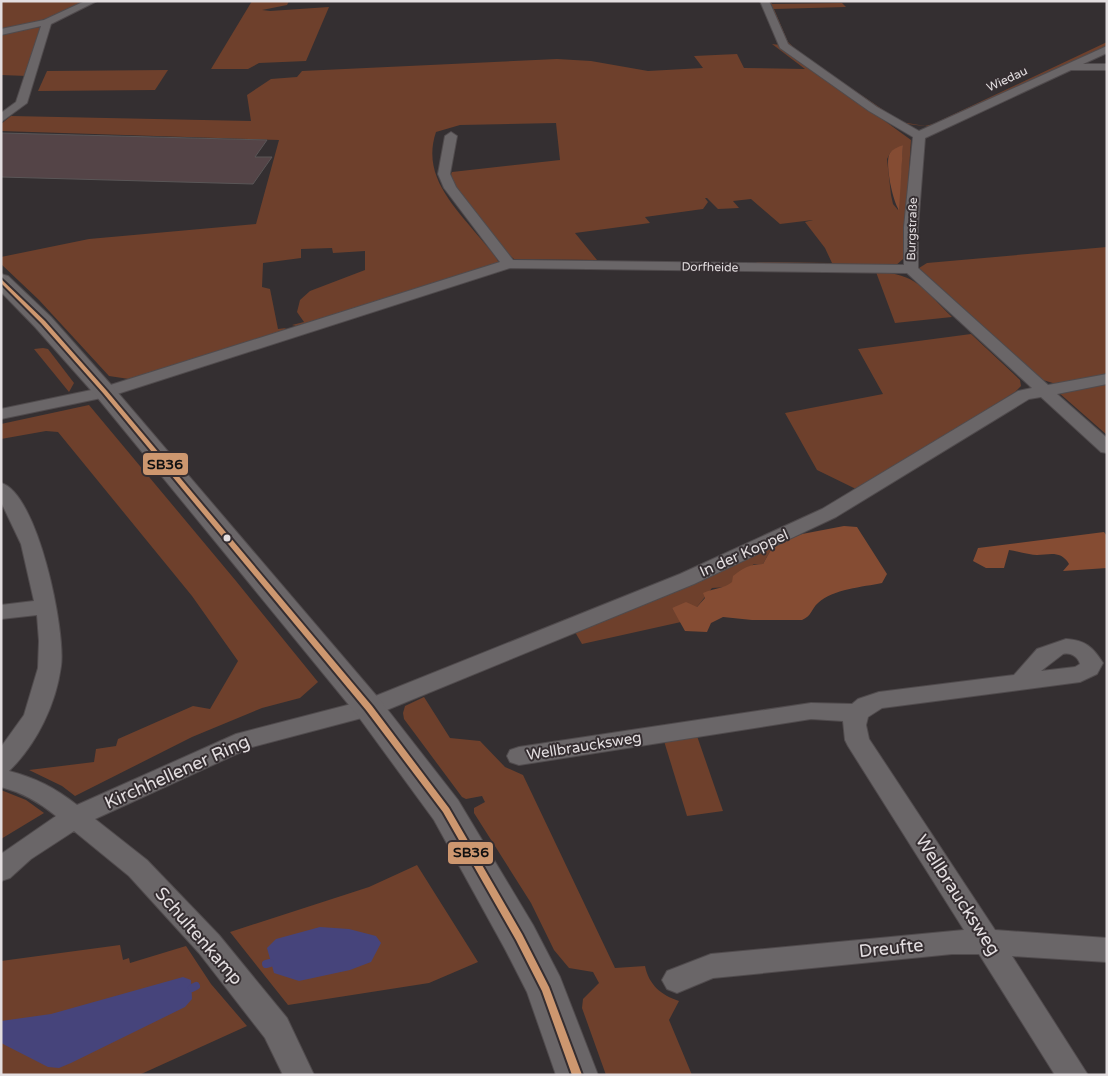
<svg xmlns="http://www.w3.org/2000/svg" width="1108" height="1076" font-family="'Varela Round',sans-serif">
  <rect width="100%" height="100%" fill="#342f31"/>
  <g fill="#6e402c" fill-rule="evenodd">
    <polygon points="1,1 89,1 42,20 1,31"/>
    <polygon points="252,1 289,1 287,5 262,10 270,11 329,7 306,61 259,63 248,69 211,69"/>
    <polygon points="767,1 770,1 772,4 842,3 846,7 774,9 788,42 801,54 901,122 925,126 933,124 1107,42 1107,46 932,127 900,123 788,47"/>
    <polygon points="41,27 27,76 1,75 1,33"/>
    <path d="M772,44L780,45L911,140L903,259L894,267L759,265L756,262L832,263L825,248L805,222L813,220L780,224L751,199L733,201L739,208L718,209L707,198H705L708,202L703,209L645,217L650,223L575,233L597,260L514,259L501,248L457,193L451,174L452,172L560,160L556,123L460,125L436,132C421,176 455,207 480,238C487,246 495,255 499,263L296,326L292,325L304,322L297,312L300,300L310,291L365,270V251L333,253L332,248L301,249V258L263,263L262,287L270,289L278,329L286,328L282,332L129,379L109,376L39,300L1,264V257L89,239L256,224L279,140L1,131V124L11,116L251,121L247,95L271,79L297,77L302,71L557,59L591,61L648,71L703,68L694,56L737,54L744,68L805,69ZM903,145L898,210L893,204L891,195L887,159L890,153Z"/>
    <polygon points="168,70 155,90 38,91 47,71"/>
    <polygon points="1107,247 1107,376 1056,384 1043,380 919,268 927,263"/>
    <path d="M876,272C917,273 924,290 952,317L895,323Z"/>
    <polygon points="971,334 1020,380 1021,386 1015,392 858,490 817,470 785,413 883,394 858,349"/>
    <polygon points="43,348 48,349 74,383 69,392 34,349"/>
    <polygon points="1107,384 1107,435 1058,392"/>
    <polygon points="89,405 236,581 318,682 300,698 262,708 192,737 75,796 62,786 29,770 94,762 96,749 116,746 118,739 193,706 210,709 238,661 192,596 58,432 46,431 1,439 1,424"/>
    <polygon points="773,546 763,564 754,564 727,587 712,588 697,607 672,608 681,622 582,644 575,632"/>
    <path d="M424,697L450,738L480,741L505,767L523,775L615,968L645,966C649,985 661,995 679,1001L669,1020L692,1075H606L582,1008L583,999L599,983L593,972L569,968L554,950L531,903L474,813V808L485,802L482,796L466,799L462,797L404,719L403,713L405,706Z"/>
    <polygon points="697,736 723,811 687,816 664,741"/>
    <polygon points="1,790 26,800 44,813 1,839"/>
    <polygon points="417,865 478,962 429,983 288,1005 230,932 369,887"/>
    <polygon points="120,945 123,960 129,958 130,963 186,946 211,984 247,1026 139,1075 1,1075 1,961"/>
  </g>
  <g fill="#854c33">
    <path d="M903,145L899,210C893,203 884,161 890,153C893,149 898,147 903,145Z"/>
    <path d="M844,526L857,527L887,574L882,583C863,587 833,589 818,603C811,609 812,616 802,620H752L723,617L711,623L707,632L685,631L672,608L686,602L697,607L705,598L703,593C713,588 724,589 732,582L733,576C743,568 750,564 763,564L773,546L802,534Z"/>
    <path d="M1104,532L1107,536V568L1063,571L1069,564C1059,547 1044,558 1029,554C1022,553 1016,551 1009,550L1004,568H986L973,561L978,548Z"/>
  </g>
  <g fill="#46447b">
    <polygon points="320,927 349,929 376,936 381,943 371,962 350,970 299,981 274,973 267,948 276,939"/>
    <polygon points="183,977 191,980 192,999 185,1007 71,1063 59,1068 48,1067 1,1043 1,1021 51,1014"/>
  </g>
  <g fill="none" stroke-linecap="round" stroke-linejoin="round">
    <g stroke="#46447b" stroke-width="8">
      <polyline points="266,964 270,963"/>
      <polyline points="192,988 196,986"/>
    </g>
  </g>
  <polygon fill="#544447" stroke="#5a5657" points="1,133 267,140 255,157 272,157 253,184 1,177"/>
  <g fill="none" stroke-linecap="round" stroke-linejoin="round">
    <defs>
      <g id="minor">
        <polygon points="85,1 97,1 51,24 27,103 1,122 1,113 16,102 41,26 1,35 1,29 44,20"/>
        <path d="M760,1H769L788,44L877,107L919,131L1107,46V53L1083,64H1107V70H1071L925,138L918,227V268L1048,385L1107,374V384L1057,394L1107,438V453L1101,452L1041,397L1029,399L836,517L694,584L377,714L252,747L95,819L147,860L219,935L287,1018L314,1075H283L265,1038L199,953L129,876L74,831L31,859L10,878L1,881V854L56,816C39,802 23,793 1,787V747L24,715L38,668L39,641L37,615L1,619V605L34,601L21,544L1,502V483C38,493 66,632 61,666C56,704 37,744 9,771C36,778 55,788 77,805L236,734L363,701L680,574L822,509L1018,391L1032,388L907,273L510,268L111,396L1,419V409L101,388L500,262L444,188L438,174L445,136L451,132L457,136L450,174L456,187L513,260L904,265V227L913,137L869,111L780,48Z"/>
        <path d="M1066,639C1085,640 1093,647 1103,663L1097,674L1080,682L882,708L868,717L866,725L869,739L995,930L1107,938V962L1012,956L1088,1075H1055L979,954H952L713,978L677,993L667,989L662,980L667,971L711,954L964,930L848,746L845,740L843,721L811,719L519,765L510,762L507,756L510,750L519,747L811,703L852,704L858,699L879,692L1014,675L1037,649ZM1063,654C1071,652 1078,657 1080,664L1075,667L1041,671Z"/>
      </g>
      <polygon id="secondary" points="1,274 8,276 51,317 113,387 380,700 458,800 533,925 560,977 598,1075 556,1075 527,992 505,949 434,820 358,716 97,397 35,327 1,292"/>
    </defs>
    <use href="#minor" stroke="#504b4d" stroke-width="2"/>
    <use href="#secondary" stroke="#504b4d" stroke-width="2"/>
    <use href="#minor" fill="#6a6668" fill-rule="evenodd"/>
    <use href="#secondary" fill="#6a6668" fill-rule="evenodd"/>
    <defs>
      <polygon id="bus-1" points="1,279 45,321 107,391 372,706 449,808 522,934 549,987 582,1075 572,1075 542,991 516,940 443,812 366,710 103,393 41,323 1,283"/>
    </defs>
    <use href="#bus-1" stroke="#352e31" stroke-width="4"/>
    <use href="#bus-1" fill="#cd976f" fill-rule="evenodd"/>
  </g>
  <circle fill="#e3dee0" stroke="#352e31" stroke-width="2" cx="227" cy="538" r="4.5"/>
  <g text-anchor="middle" stroke-width="4" stroke-linejoin="round" paint-order="stroke">
    <g font-size="12" fill="#e3dee0" stroke="#352e31">
      <text transform="translate(1007 79) rotate(-25)" y="4">Wiedau</text>
      <text transform="translate(912 229) rotate(-88)" y="4">Burgstraße</text>
      <text transform="translate(710 267) rotate(1)" y="4">Dorfheide</text>
    </g>
    <g font-size="15" fill="#e3dee0" stroke="#352e31">
      <text transform="translate(744 553) rotate(-24)" y="5">In der Koppel</text>
      <text transform="translate(584 746) rotate(-9)" y="5">Wellbraucksweg</text>
    </g>
    <g font-size="18" fill="#e3dee0" stroke="#352e31">
      <text transform="translate(177 772) rotate(-24)" y="6">Kirchhellener Ring</text>
      <text transform="translate(958 895) rotate(57)" y="6">Wellbraucksweg</text>
      <text transform="translate(199 936) rotate(49)" y="6">Schultenkamp</text>
      <text transform="translate(891 948) rotate(-6)" y="6">Dreufte</text>
    </g>
  </g>
  <g stroke="#352e31" stroke-width="2">
    <rect x="142" y="452" width="47" height="24" rx="5" fill="#cd976f"/>
    <rect x="447" y="841" width="47" height="24" rx="5" fill="#cd976f"/>
  </g>
  <g font-size="14" text-anchor="middle" font-weight="bold" fill="#111">
    <text x="165" y="469">SB36</text>
    <text x="471" y="857">SB36</text>
  </g>
  <rect width="1108" height="1076" fill="none" stroke="#e3dee0" stroke-width="5"/>
</svg>
